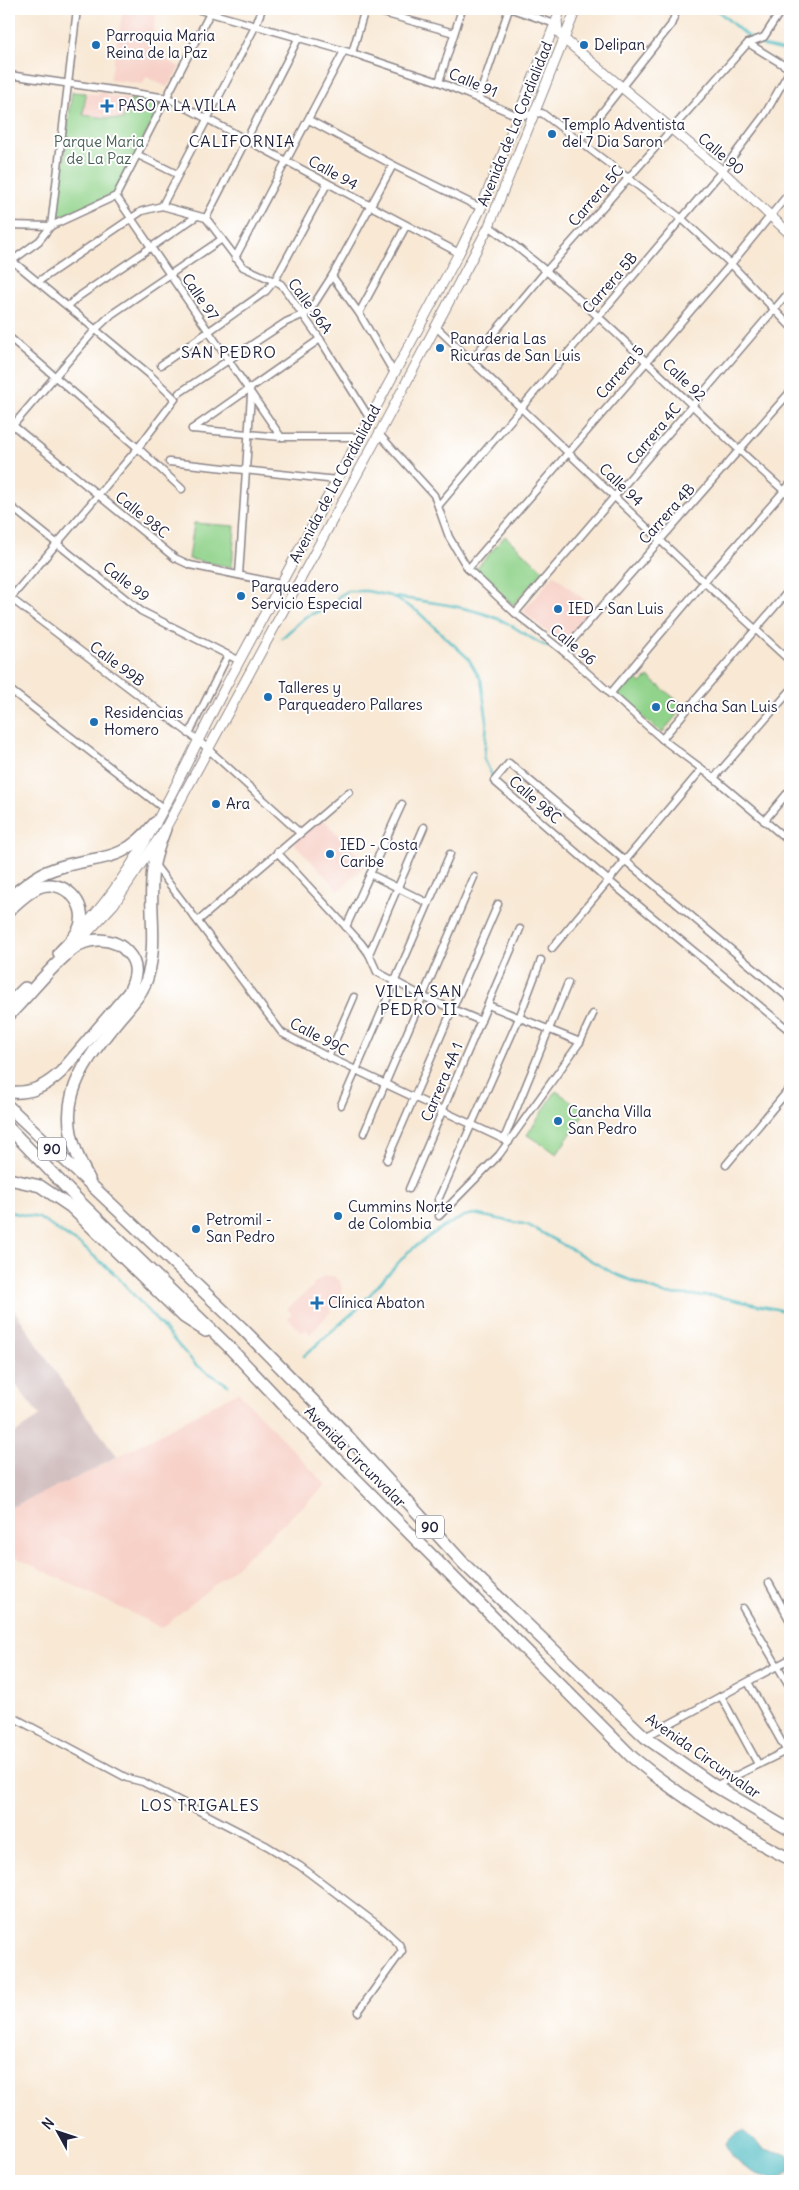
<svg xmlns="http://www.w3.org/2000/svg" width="799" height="2190" font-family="Delius,sans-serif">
  <rect width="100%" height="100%" fill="#fff"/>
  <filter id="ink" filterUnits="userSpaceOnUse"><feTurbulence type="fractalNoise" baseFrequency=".02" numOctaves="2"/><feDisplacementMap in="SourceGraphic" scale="10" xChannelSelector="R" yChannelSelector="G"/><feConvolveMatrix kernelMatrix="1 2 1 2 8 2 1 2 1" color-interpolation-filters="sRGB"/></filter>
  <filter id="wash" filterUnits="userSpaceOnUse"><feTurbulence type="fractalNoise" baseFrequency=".0096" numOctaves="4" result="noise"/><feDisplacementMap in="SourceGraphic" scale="20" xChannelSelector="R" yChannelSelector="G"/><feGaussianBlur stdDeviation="1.12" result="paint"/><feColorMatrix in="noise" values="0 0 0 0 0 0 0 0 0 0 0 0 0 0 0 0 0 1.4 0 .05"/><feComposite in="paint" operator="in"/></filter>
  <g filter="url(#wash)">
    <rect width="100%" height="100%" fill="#f8e8d4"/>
    <g fill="#f7d1c8">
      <polygon points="123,9 157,9 151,52 180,67 167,87 146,77 143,84 110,80"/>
      <polygon points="100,91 107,92 107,96 131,99 129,114 123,120 83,115 86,93 99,95"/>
      <polygon points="554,575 593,607 562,644 523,611"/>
      <polygon points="322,818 366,864 339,891 294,843"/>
      <polygon points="324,1276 333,1276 340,1281 342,1289 339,1298 341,1301 333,1308 331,1305 328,1307 331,1311 310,1334 306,1329 302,1333 288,1318 292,1314 287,1309 311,1288 314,1288 312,1285"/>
      <polygon points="238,1392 326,1485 238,1565 162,1628 9,1554 9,1508 91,1471"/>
    </g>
    <polygon fill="#d2bfc0" points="9,1302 71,1395 117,1456 91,1471 9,1508 9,1438 40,1416 9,1376"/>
    <g fill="#91d38b" stroke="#5a7a63">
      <polygon points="72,92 86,93 83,115 123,120 124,113 129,113 131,99 163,102 114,194 57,218"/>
      <polygon points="194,523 235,526 232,567 189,559"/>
      <polygon points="505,536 544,571 513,605 474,571"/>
      <polygon points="631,675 641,683 648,677 684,706 662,733 615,695"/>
      <polygon points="556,1091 586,1111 557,1154 527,1135"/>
    </g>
    <path fill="#4bbac1" stroke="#366e7e" d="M743,2131C750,2136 756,2144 762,2148C771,2152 783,2151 790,2157V2171L780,2180C759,2178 733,2165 726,2144L733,2136Z"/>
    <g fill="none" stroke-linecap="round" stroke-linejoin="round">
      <g stroke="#4bbac1" stroke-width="2.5">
        <polyline points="716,9 742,32 764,46 790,52"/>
        <path d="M394,597C430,602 470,606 503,621C523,631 538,646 561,651"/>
        <polyline points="282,638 305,617 333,605 339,596 348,591 367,591 391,596 417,611 468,658 481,680 487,721 484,759 494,779"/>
        <polyline points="9,1212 39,1218 82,1246 115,1274 196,1365 228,1385"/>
        <polyline points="304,1356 357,1309 408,1252 441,1228 465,1216 474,1214 528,1225 615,1274 664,1294 716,1296 790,1312"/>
      </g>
    </g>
  </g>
  <g filter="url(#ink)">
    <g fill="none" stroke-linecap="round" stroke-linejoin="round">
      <defs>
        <g id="street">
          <polyline points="196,9 352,53 439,82 518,116 542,113 682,219 731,264 790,326"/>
          <polyline points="369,9 454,33"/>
          <polyline points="512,9 555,24"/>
          <polyline points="748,43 790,69"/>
          <polyline points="352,53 365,9"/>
          <polyline points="9,75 168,98 459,253"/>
          <polyline points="439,82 462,9"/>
          <polyline points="478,99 509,9"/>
          <polyline points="309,120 393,165 481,208"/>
          <polyline points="579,141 671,25 675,15 671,9"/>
          <polyline points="138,155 177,174"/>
          <polyline points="116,196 281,437"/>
          <polyline points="162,206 256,25 262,9"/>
          <polyline points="206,218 299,37"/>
          <polyline points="9,225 51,226 77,9"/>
          <path d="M489,226C598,306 688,407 790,496"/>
          <polyline points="9,258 149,374 175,399 138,448 9,600"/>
          <polyline points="235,258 344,51"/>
          <polyline points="9,263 39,241 51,226 116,196 210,13"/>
          <polyline points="332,276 359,313 394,373"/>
          <polyline points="39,281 142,211 162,206 206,218 243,267 281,284 320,339 370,419"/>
          <polyline points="68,306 78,297 197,216"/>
          <polyline points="359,313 406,226"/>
          <polyline points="435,326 704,582 790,661"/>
          <polyline points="9,337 138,448 182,489"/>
          <polyline points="471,360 547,270 748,43 764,37 782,9"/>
          <polyline points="161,365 266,291 275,280 327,184"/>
          <polyline points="179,393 286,322 309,312 332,276 393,165"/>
          <polyline points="9,422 175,558 190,565 281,584"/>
          <polyline points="192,429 281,437 361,437"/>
          <polyline points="192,429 320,339"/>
          <polyline points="9,430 95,330 112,314 222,239"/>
          <polyline points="379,434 434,495 449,537 468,569 515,613 563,651 662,739 714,778 790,842"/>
          <polyline points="169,462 337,480"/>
          <polyline points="9,505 141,611 240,661"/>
          <polyline points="439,505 722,171 765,114 790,70"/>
          <polyline points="468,569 731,264 790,192"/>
          <polyline points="239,575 251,395"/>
          <polyline points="9,597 198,740 300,833"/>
          <polyline points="515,613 790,291"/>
          <polyline points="563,651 790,392"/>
          <polyline points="9,689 163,808"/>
          <polyline points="610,694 704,582 790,484"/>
          <polyline points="189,734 228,655"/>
          <polyline points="662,739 790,589"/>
          <polyline points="714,778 790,691"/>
          <polyline points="764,821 790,790"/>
          <polyline points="277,852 361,943 369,954 377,972 424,997 481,1021"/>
          <polyline points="155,865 282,1033 328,1057 509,1142"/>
          <polyline points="370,874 428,903"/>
          <polyline points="198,921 349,792"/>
          <polyline points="346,927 402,804"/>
          <polyline points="552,948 702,769"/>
          <polyline points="369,954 424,827"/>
          <polyline points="790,999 509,763 494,781 608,880 790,1031"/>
          <polyline points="488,1005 580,1042"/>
          <polyline points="328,1057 354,997"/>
          <polyline points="341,1105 450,854"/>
          <polyline points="364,1133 474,877"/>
          <polyline points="504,1139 568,983"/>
          <polyline points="387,1160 498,904"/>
          <polyline points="726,1165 790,1088"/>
          <polyline points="409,1189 520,929"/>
          <polyline points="438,1200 519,1018 541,960"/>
          <polyline points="439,1216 499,1155 580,1042 593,1014"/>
          <polyline points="769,1583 790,1621"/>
          <polyline points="743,1608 790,1687"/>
          <polyline points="748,1682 786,1750"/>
          <polyline points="721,1696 758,1764"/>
          <polyline points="9,1715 127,1778 143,1782 267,1846 300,1866 382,1928 399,1944 402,1951 358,2012"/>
          <polyline points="645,1737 790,1659"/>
          <polyline points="715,1786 790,1749"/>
        </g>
        <g id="secondary">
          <polyline points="557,20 558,31 564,39 722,171 790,234"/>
          <path d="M79,932C146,861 182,769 227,684C304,540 381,396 459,253L481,208L561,9"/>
          <polyline points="77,944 114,904 165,829 379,434 489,226 576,9"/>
        </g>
        <g id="highway">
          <path d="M9,898C21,889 32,878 46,872C93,852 117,870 155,823"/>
          <path d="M9,910C18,902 28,892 39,887C63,878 88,903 80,926C77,937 66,945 59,953"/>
          <polyline points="9,1004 25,988"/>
          <path d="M9,1015C30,994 49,968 73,949C89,936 115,937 128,953C139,965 136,978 129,992L61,1072C45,1087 30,1094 9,1092"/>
          <polyline points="9,1107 242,1328 343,1431 465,1565 645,1737 715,1786 790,1830"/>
          <path d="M9,1128L80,1202L226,1344L311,1434L632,1757C681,1798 733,1830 790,1859"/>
          <polyline points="9,1179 40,1186 71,1207 184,1317 206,1331"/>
          <path d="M89,1179C50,1110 74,1074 119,1019C130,1006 144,992 148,975C158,941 148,904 153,869C155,855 160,842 165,829"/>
        </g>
      </defs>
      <use href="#street" stroke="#8d8588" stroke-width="9"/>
      <use href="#secondary" stroke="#8d8588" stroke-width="11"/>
      <use href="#highway" stroke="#8d8588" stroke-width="14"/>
      <use href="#street" stroke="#fff" stroke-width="6"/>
      <use href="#secondary" stroke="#fff" stroke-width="9"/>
      <use href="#highway" stroke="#fff" stroke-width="11"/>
    </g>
  </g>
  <g fill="#1f6fb2" stroke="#fff" stroke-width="2">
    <circle cx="96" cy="45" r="5"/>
    <circle cx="584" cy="45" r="5"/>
    <path d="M104.5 98.5h5v5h5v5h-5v5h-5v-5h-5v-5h5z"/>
    <circle cx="552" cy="134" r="5"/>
    <circle cx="440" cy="348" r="5"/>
    <circle cx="241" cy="596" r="5"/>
    <circle cx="558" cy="609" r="5"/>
    <circle cx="268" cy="697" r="5"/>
    <circle cx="656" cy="707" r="5"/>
    <circle cx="94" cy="722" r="5"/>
    <circle cx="216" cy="804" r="5"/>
    <circle cx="330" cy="854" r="5"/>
    <circle cx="558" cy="1121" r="5"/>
    <circle cx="338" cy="1216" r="5"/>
    <circle cx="196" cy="1229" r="5"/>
    <path d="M314.5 1295.5h5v5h5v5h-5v5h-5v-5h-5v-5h5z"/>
  </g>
  <g text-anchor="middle" stroke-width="4" stroke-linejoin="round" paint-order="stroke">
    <g fill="#fff" stroke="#646476" stroke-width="1">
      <rect x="38" y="1137.5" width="28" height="23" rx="4"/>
      <rect x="416" y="1515.5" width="28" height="23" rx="4"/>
    </g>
    <g font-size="14" font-weight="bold" fill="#22223b">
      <text x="52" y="1154">90</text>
      <text x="430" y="1532">90</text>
    </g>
    <g font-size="15" fill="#22223b" stroke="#fff" text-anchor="start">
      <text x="106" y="41">Parroquia Maria<tspan x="106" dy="17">Reina de la Paz</tspan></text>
      <text x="594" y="50">Delipan</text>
      <text x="118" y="111">PASO A LA VILLA</text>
      <text x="562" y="130">Templo Adventista<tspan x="562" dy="17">del 7 Dia Saron</tspan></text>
      <text x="450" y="344">Panaderia Las<tspan x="450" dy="17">Ricuras de San Luis</tspan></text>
      <text x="251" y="592">Parqueadero<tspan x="251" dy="17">Servicio Especial</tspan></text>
      <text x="568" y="614">IED - San Luis</text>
      <text x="278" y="693">Talleres y<tspan x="278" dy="17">Parqueadero Pallares</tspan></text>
      <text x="666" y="712">Cancha San Luis</text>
      <text x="104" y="718">Residencias<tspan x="104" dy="17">Homero</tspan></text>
      <text x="226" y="809">Ara</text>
      <text x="340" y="850">IED - Costa<tspan x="340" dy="17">Caribe</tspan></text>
      <text x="568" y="1117">Cancha Villa<tspan x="568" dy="17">San Pedro</tspan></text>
      <text x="348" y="1212">Cummins Norte<tspan x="348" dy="17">de Colombia</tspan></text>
      <text x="206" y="1225">Petromil -<tspan x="206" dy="17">San Pedro</tspan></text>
      <text x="328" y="1308">Clínica Abaton</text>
    </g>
    <g font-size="15" fill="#22223b" stroke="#fff">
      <text transform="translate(473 83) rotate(23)" y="5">Calle 91</text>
      <text transform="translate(515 124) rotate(-68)" y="5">Avenida de La Cordialidad</text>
      <text transform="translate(721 154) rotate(40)" y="5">Calle 90</text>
      <text transform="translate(333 173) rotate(29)" y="5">Calle 94</text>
      <text transform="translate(596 196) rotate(-49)" y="5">Carrera 5C</text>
      <text transform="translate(610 283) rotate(-49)" y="5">Carrera 5B</text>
      <text transform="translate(200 297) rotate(56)" y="5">Calle 97</text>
      <text transform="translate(310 306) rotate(54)" y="5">Calle 96A</text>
      <text transform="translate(620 372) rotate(-50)" y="5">Carrera 5</text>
      <text transform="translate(684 380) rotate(44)" y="5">Calle 92</text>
      <text transform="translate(654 434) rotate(-50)" y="5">Carrera 4C</text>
      <text transform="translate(335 484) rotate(-62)" y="5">Avenida de La Cordialidad</text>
      <text transform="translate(621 485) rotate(44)" y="5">Calle 94</text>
      <text transform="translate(667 514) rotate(-48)" y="5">Carrera 4B</text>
      <text transform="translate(142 515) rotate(39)" y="5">Calle 98C</text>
      <text transform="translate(126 582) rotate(38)" y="5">Calle 99</text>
      <text transform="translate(573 645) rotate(40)" y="5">Calle 96</text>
      <text transform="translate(117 664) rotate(37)" y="5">Calle 99B</text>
      <text transform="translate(535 800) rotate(41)" y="5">Calle 98C</text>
      <text transform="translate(319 1037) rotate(28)" y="5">Calle 99C</text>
      <text transform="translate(442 1082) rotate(-67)" y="5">Carrera 4A 1</text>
      <text transform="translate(355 1457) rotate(45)" y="5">Avenida Circunvalar</text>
      <text transform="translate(703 1756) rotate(35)" y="5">Avenida Circunvalar</text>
    </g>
    <g font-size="15" fill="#496057" stroke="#fff">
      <text x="99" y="147">Parque Maria<tspan x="99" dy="17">de La Paz</tspan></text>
    </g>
    <g font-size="16" letter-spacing="1" fill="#22223b" stroke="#fff">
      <text x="242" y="147">CALIFORNIA</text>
      <text x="229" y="358">SAN PEDRO</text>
      <text x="419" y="997">VILLA SAN<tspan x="419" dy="18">PEDRO II</tspan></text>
      <text x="200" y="1811">LOS TRIGALES</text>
    </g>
  </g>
  <rect width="799" height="2190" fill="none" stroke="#fff" stroke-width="30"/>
  <g transform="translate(58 2132) rotate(310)" stroke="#ffffff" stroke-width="4" paint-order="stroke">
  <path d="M0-4L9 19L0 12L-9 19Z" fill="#22223b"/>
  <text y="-8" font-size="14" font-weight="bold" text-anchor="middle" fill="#22223b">N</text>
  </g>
</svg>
